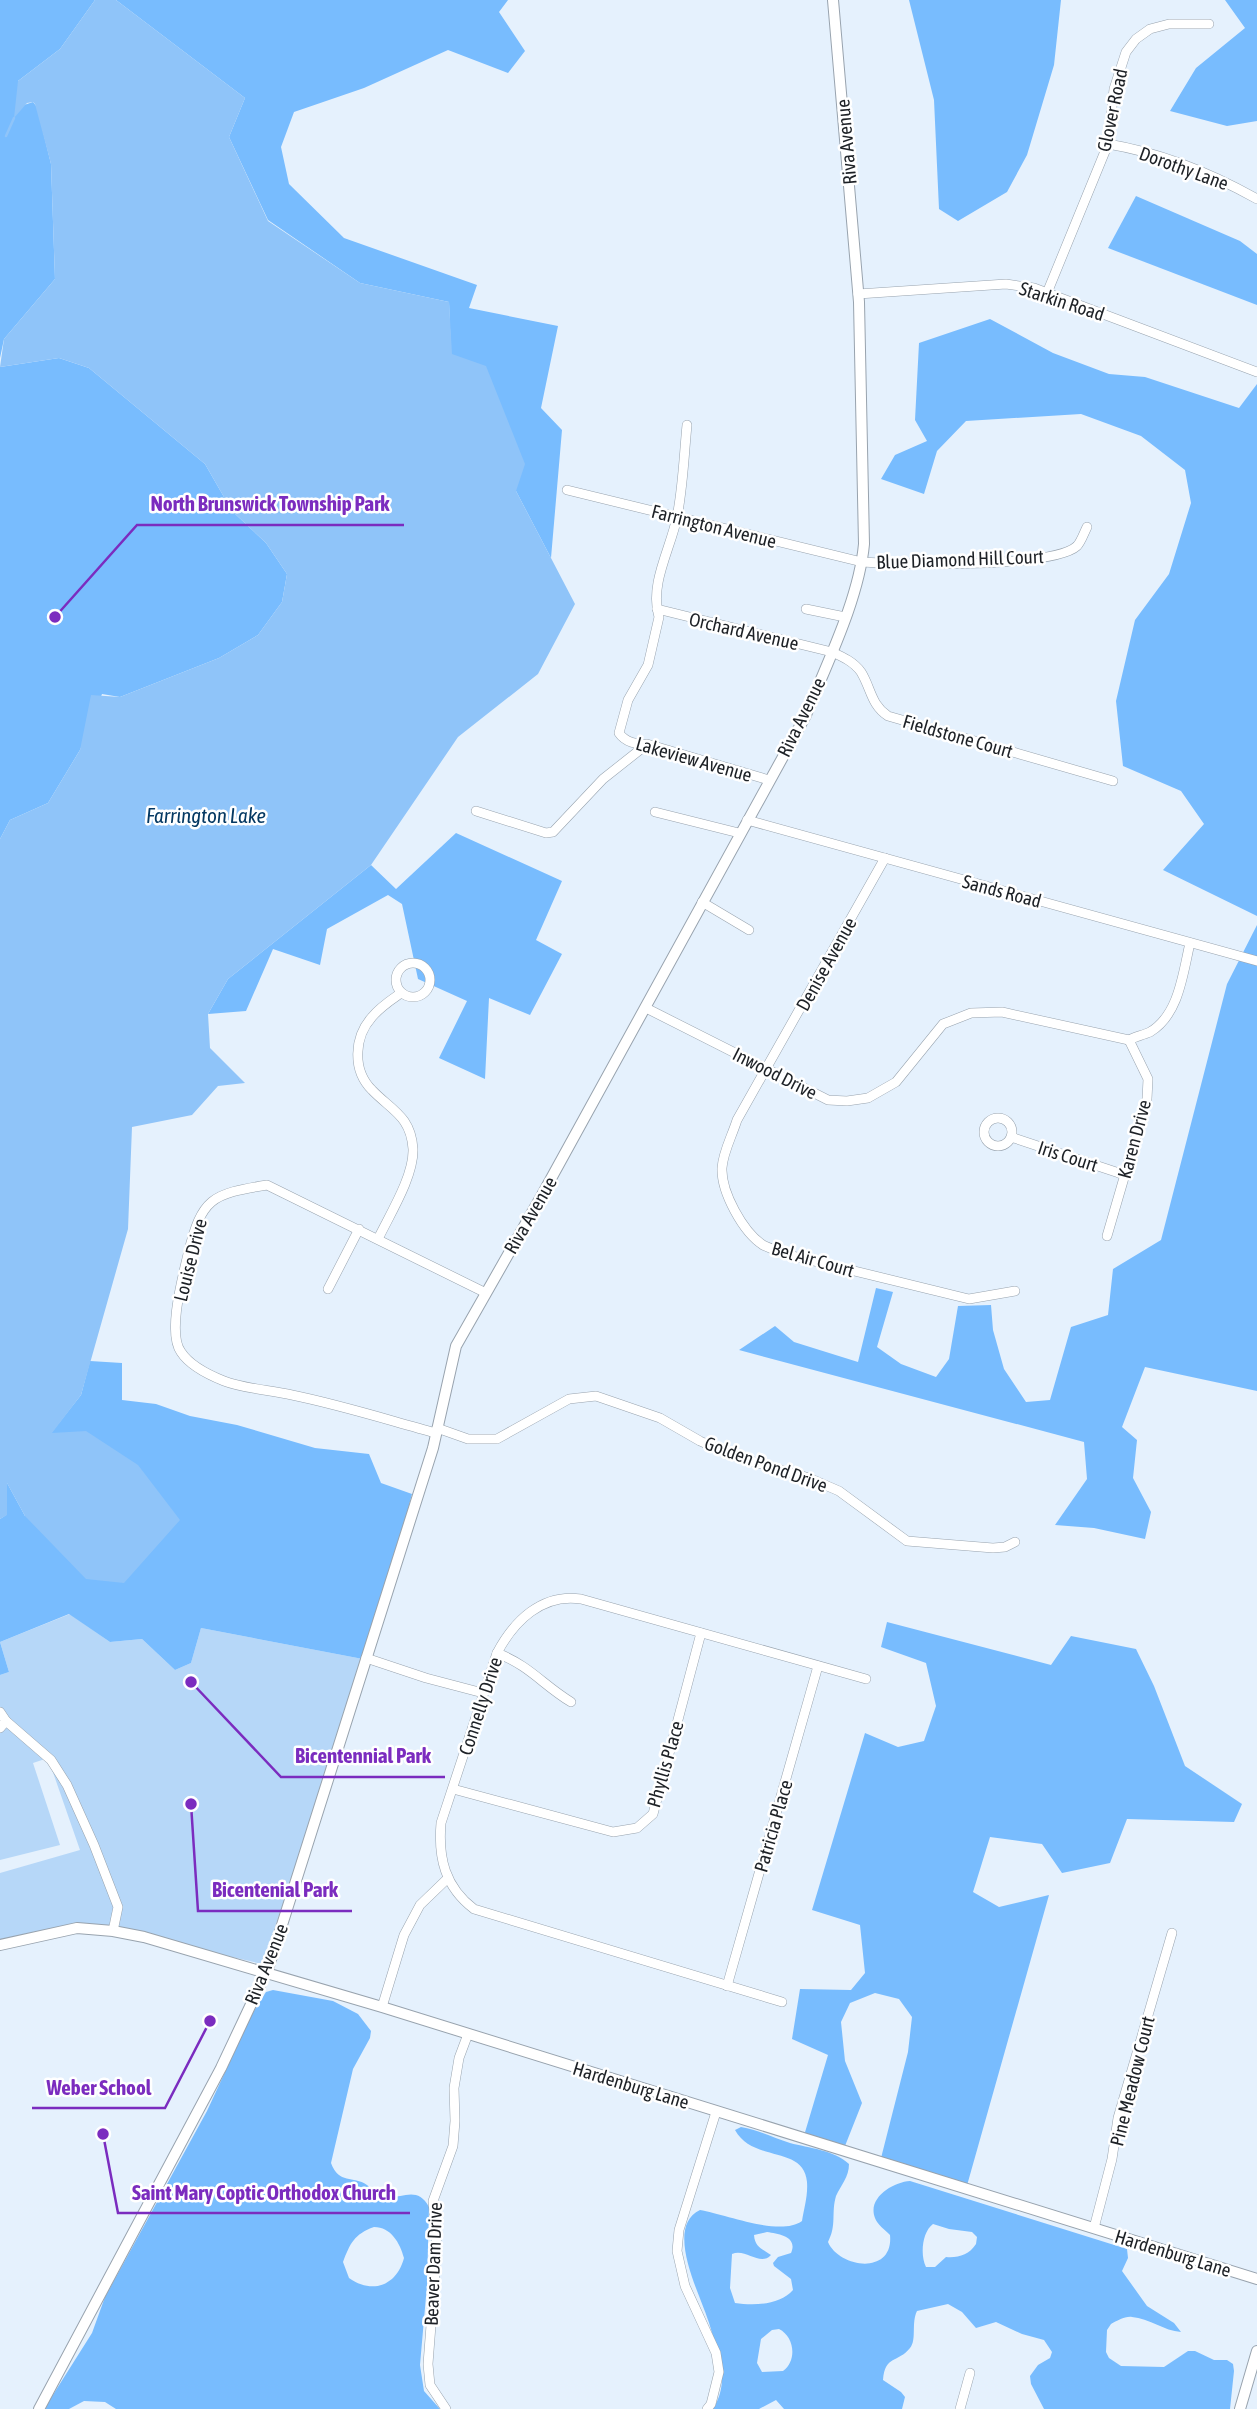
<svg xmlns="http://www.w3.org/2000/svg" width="1257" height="2409" font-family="'Asap Condensed',sans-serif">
  <rect width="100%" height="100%" fill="#e5f1fd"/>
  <polygon fill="#b6d7f8" points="70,1614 110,1642 142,1639 175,1670 191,1663 201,1628 368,1660 262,1964 89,1924 0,1943 0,1873 80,1850 48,1758 33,1763 60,1845 0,1860 0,1675 9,1672 0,1642"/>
  <g fill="#78bcfe" fill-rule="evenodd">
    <polygon points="0,0 95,0 60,49 18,81 24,105 33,102 37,107 51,164 55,279 4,339 0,358"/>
    <polygon points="116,0 508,0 499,12 525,51 508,73 448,50 364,88 294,112 281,147 289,184 344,238 477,285 469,308 558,326 541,408 562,430 551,558 516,491 451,354 449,302 360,283 268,220 229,137 245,98"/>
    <polygon points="909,0 1061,0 1054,65 1027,155 1007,192 958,221 939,209 934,100"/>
    <polygon points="1225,0 1257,0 1257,121 1227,126 1170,111 1196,68 1245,28"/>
    <polygon points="1136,196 1240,241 1257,254 1257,305 1108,248"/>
    <polygon points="990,319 1053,353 1109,374 1145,377 1239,408 1257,384 1257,916 1163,870 1204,824 1181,791 1123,766 1116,701 1135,620 1169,574 1191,503 1185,470 1141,436 1081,414 966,421 937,451 924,494 881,479 895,455 927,441 915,420 919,343"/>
    <polygon points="59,358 89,368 205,464 232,511 266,543 287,574 282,602 258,635 219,658 120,697 102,694 80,750 48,803 10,820 0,839 0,367"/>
    <polygon points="456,833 562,881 536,940 562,954 530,1015 489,998 485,1079 439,1058 467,1001 418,979 402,904 388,895 327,929 320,965 273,949 246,1011 208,1014 228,979 371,865 396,889"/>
    <polygon points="1257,925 1257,1391 1145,1367 1122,1427 1137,1440 1133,1478 1151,1512 1145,1539 1094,1528 1055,1525 1087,1479 1084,1442 739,1350 775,1326 794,1342 858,1362 876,1288 893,1292 877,1347 901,1364 936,1377 949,1359 958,1306 991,1305 993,1330 1004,1369 1026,1402 1050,1400 1071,1327 1108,1315 1113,1269 1161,1240 1227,984"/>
    <polygon points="90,1361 122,1363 122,1400 156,1404 190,1416 237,1425 315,1448 369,1454 381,1483 412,1494 368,1660 201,1628 191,1663 175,1670 142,1639 110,1642 69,1614 0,1642 9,1672 0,1675 0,1519 6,1515 6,1481 25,1516 51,1433 81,1395"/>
    <polygon points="887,1622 1051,1665 1071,1636 1136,1649 1154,1686 1185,1766 1242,1804 1234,1822 1127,1819 1110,1863 1062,1873 1042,1844 990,1837 973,1892 999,1907 1049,1895 966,2189 880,2162 908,2052 912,2017 899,1999 875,1993 850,2003 841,2022 845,2061 862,2103 843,2151 803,2139 828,2055 792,2039 800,1989 851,1990 865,1973 860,1925 812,1910 865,1733 898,1747 924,1741 936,1706 926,1663 881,1647"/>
    <path d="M273,1990L333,2001L358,2014L371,2031L370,2038L353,2069L331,2163C339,2185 353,2175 367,2185C372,2189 373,2194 379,2196C400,2202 416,2183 429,2207L427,2285L420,2365L424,2391L440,2409H116L105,2402L84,2401L69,2409H44L92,2333L105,2297L207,2111L252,2014L266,1992ZM374,2227C391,2227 400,2243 404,2258C397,2285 373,2295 349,2278L343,2262C350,2244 354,2234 374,2227Z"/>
    <path d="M741,2127C759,2130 773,2138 790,2143C809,2148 834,2150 849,2164C849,2177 841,2185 836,2196C831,2213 837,2225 828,2242C839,2268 894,2276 890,2235C885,2230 877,2224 875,2218C867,2198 893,2182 910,2181L1127,2249L1128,2258L1122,2271L1147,2306L1174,2323L1181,2332C1164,2331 1149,2318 1132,2317C1125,2316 1117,2321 1111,2324L1107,2330L1106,2352L1109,2358L1121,2366L1164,2367L1188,2351H1195L1214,2360H1227L1233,2364L1234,2371L1230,2409H1044L1031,2384L1030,2376L1038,2365L1050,2358L1052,2352L1044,2340L1022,2334L996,2322L976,2328L962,2312L948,2304L917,2311C911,2323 917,2340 910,2348C898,2363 885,2355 883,2380L901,2392L905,2397L902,2409H784L776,2400L759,2409H713C719,2399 722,2389 722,2378C722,2367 712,2331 708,2320C700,2294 664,2227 700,2210C725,2214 780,2237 802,2221C804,2208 808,2196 807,2182C804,2145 753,2163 735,2130ZM933,2224L949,2229L972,2232L977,2237L976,2244C969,2255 958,2258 946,2257L935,2267H926C920,2255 922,2232 933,2224ZM767,2232C780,2234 798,2237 791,2253L778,2257L773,2263L774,2266L791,2279L793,2290C780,2305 754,2306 735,2303L730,2288L732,2254C746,2248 760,2267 771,2255C763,2249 755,2248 754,2235ZM779,2329C795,2337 797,2361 783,2371L762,2372L757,2363L761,2339L772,2330Z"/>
  </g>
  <polygon fill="#8fc4f9" points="95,0 116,0 245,98 229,137 268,221 360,283 449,302 452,354 486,366 525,464 516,491 575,604 538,674 458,737 371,865 228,979 208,1014 210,1048 245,1083 218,1086 192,1115 132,1127 128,1229 81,1395 52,1433 86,1431 138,1465 180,1520 124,1583 86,1579 25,1516 7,1483 7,1515 0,1519 0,839 10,820 48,803 80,750 91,695 120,697 219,658 258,635 282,602 287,574 266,543 232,511 205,464 89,368 59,358 0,367 4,339 55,279 51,164 35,104 33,102 27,103 14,118 18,81 60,49"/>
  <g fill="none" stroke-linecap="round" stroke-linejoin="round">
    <polyline stroke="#8fc4f9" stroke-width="2.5" points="6,136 14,118"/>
    <defs>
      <g id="minor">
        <path d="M1108,144C1162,153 1209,172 1257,199"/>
        <polyline points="1047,293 1108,144 1114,89 1126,52 1136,39 1150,29 1169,24 1209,24"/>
        <polyline points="858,294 1006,284 1034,288 1257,372"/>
        <path d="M687,425C684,455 683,487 677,517C671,548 649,584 659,617L648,665L628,700L619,733C625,742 637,745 647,744L769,780"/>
        <path d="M567,490L862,562C898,565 1053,568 1077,546C1081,542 1084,533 1087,527"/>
        <path d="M657,609L832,652C843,657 854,662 861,672C871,688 871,705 888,716L1113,781"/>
        <polyline points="806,609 845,617"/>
        <polyline points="476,811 546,833 553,832 603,779 646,745"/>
        <polyline points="655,812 739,833"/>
        <polyline points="747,820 1257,961"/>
        <path d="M885,858L737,1120C732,1136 723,1152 722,1168C721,1192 743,1232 763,1245C771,1249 781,1252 789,1255L969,1299L1015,1291"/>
        <polyline points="702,902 749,930"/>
        <circle cx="413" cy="980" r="17"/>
        <polyline points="646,1008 828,1100 847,1101 868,1098 896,1082 943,1024 971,1013 1002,1012 1129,1040"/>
        <path d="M1129,1040C1135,1037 1143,1035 1150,1032C1179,1015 1183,973 1190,943"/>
        <circle cx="998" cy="1132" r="14"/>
        <polyline points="1011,1137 1125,1175"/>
        <polyline points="1107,1236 1147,1099 1148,1079 1129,1040"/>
        <path d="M378,1239C390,1214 414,1176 413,1149C411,1116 391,1110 372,1090C352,1070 354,1037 372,1017C380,1007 391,1000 401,993"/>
        <polyline points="328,1289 359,1229"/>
        <polyline points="437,1428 468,1439 497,1439 569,1399 596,1396 660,1418 700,1441 731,1455 809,1478 839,1491 907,1541 993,1548 1005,1547 1015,1542"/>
        <path d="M436,1433C388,1420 341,1405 292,1395C270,1390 245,1389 224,1381C209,1375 190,1366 181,1352C167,1333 183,1276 188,1254C202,1198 211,1194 267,1185L486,1293"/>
        <path d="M497,1653C530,1666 543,1685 571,1702"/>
        <polyline points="366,1658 426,1678 483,1693"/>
        <polyline points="0,1712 6,1721 0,1728"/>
        <polyline points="6,1721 51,1760 67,1785 94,1845 118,1907 113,1931"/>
        <polyline points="453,1789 613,1832 637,1828 653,1814 701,1633"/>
        <polyline points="727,1986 818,1666"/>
        <path d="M782,2002L474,1909C445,1887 438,1858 441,1823L497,1653C514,1621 542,1593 581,1599L866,1679"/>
        <polyline points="382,2007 404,1935 420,1905 447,1879"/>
        <polyline points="1094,2228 1112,2159 1118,2118 1172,1933"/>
        <polyline points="446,2409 430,2385 428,2364 437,2248 433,2201 453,2146 455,2121 454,2088 459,2058 468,2034"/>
        <polyline points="707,2409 711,2404 719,2372 716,2353 685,2286 677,2251 679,2230 716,2112"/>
        <polyline points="960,2409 970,2373"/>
      </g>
      <g id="tertiary">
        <polyline points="0,1945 77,1928 113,1931 144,1937 382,2007 1257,2279"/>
        <path d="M39,2409L221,2068L269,1966L433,1448L456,1346L542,1195L806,715C827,663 859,599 864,544L859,302L833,0"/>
        <polyline points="1240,2409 1257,2351"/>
      </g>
    </defs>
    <use href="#minor" stroke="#98a3ae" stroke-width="10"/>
    <use href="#tertiary" stroke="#98a3ae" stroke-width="12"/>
    <use href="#minor" stroke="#fff" stroke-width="9"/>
    <use href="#tertiary" stroke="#fff" stroke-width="10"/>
  </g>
  <g text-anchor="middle" stroke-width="5" stroke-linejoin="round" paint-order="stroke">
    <g font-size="19" fill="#1d2126" stroke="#fff">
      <text transform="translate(1112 110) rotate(-78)" y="7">Glover Road</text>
      <text transform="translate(846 142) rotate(-95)" y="7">Riva Avenue</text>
      <text transform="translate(1184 168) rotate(20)" y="7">Dorothy Lane</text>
      <text transform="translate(1062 301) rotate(18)" y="7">Starkin Road</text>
      <text transform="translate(714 526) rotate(14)" y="7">Farrington Avenue</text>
      <text transform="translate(960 559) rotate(-2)" y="7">Blue Diamond Hill Court</text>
      <text transform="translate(744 631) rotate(13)" y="7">Orchard Avenue</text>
      <text transform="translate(801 717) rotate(-64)" y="7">Riva Avenue</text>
      <text transform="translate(958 736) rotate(16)" y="7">Fieldstone Court</text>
      <text transform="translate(694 759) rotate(16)" y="7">Lakeview Avenue</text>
      <text transform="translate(1002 891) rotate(15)" y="7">Sands Road</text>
      <text transform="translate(826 964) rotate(-61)" y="7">Denise Avenue</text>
      <text transform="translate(775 1073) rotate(27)" y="7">Inwood Drive</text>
      <text transform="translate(1134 1139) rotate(-75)" y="7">Karen Drive</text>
      <text transform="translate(1068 1156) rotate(18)" y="7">Iris Court</text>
      <text transform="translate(530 1215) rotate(-60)" y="7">Riva Avenue</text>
      <text transform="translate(813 1259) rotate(16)" y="7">Bel Air Court</text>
      <text transform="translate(190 1260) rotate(-76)" y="7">Louise Drive</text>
      <text transform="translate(766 1464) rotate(20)" y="7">Golden Pond Drive</text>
      <text transform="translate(480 1706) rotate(-72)" y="7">Connelly Drive</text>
      <text transform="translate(665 1764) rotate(-74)" y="7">Phyllis Place</text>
      <text transform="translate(773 1826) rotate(-74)" y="7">Patricia Place</text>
      <text transform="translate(266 1964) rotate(-68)" y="7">Riva Avenue</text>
      <text transform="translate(1132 2081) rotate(-76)" y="7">Pine Meadow Court</text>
      <text transform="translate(631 2085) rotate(17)" y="7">Hardenburg Lane</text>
      <text transform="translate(1173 2253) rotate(17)" y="7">Hardenburg Lane</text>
      <text transform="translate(433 2264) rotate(-88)" y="7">Beaver Dam Drive</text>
    </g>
    <g font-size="21" font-style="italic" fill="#053963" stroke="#fff">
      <text x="206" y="823">Farrington Lake</text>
    </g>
  </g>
  <path fill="none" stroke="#7b2cbf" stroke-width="2.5" d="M55 617L137 525H404M191 1682L281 1777H445M191 1804L198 1911H352M210 2021L165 2108H32M103 2134L118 2213H410"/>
  <g fill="#7b2cbf" stroke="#fff" stroke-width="2.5">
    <circle cx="55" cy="617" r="7"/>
    <circle cx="191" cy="1682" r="7"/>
    <circle cx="191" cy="1804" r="7"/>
    <circle cx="210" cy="2021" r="7"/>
    <circle cx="103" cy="2134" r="7"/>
  </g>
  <g font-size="21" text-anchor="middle" font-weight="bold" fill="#7b2cbf" stroke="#fff" stroke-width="5" stroke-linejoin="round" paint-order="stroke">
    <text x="270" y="511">North Brunswick Township Park</text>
    <text x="363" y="1763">Bicentennial Park</text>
    <text x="275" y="1897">Bicentenial Park</text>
    <text x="99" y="2095">Weber School</text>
    <text x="264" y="2200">Saint Mary Coptic Orthodox Church</text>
  </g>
</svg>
